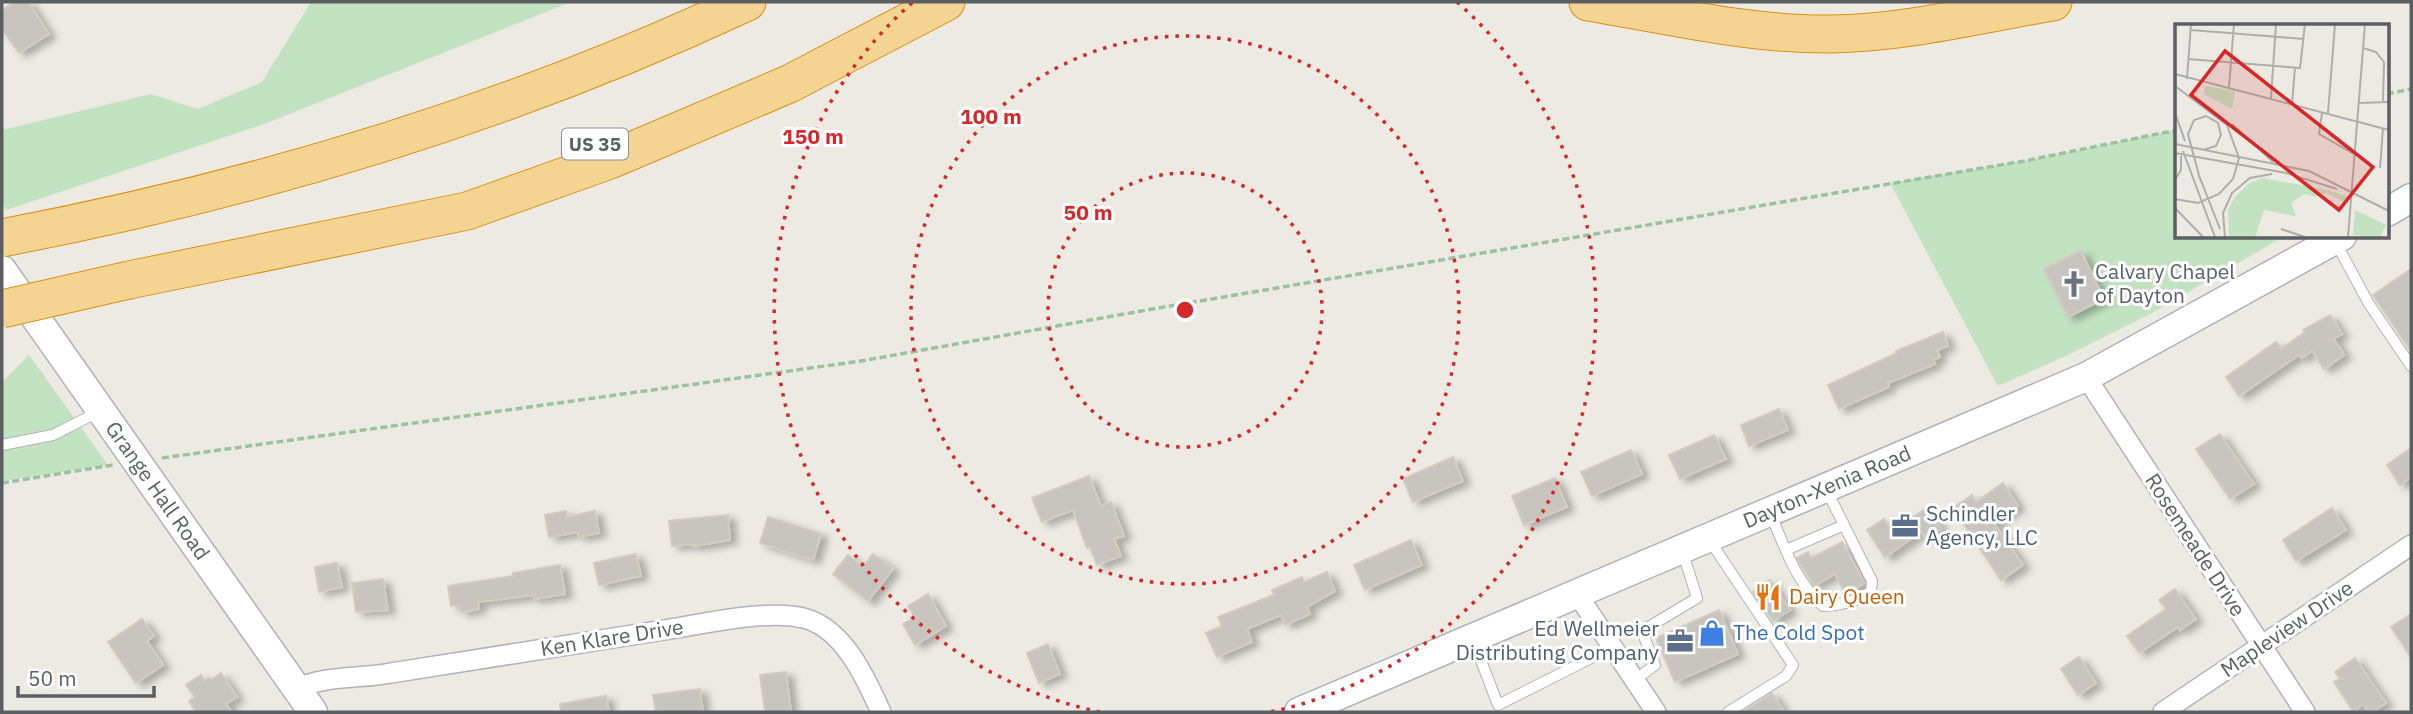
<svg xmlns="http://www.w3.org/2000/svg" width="2413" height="714" font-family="'IBM Plex Sans',sans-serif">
  <defs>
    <filter id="shadow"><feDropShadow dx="7" dy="4" stdDeviation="3.5" flood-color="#0004"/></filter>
  </defs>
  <rect width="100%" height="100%" fill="#eceae3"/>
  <g fill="#c3e2c1">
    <polygon points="311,2 571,2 267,123 6,210 2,204 2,130 151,94 198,109 262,82"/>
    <polygon points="2177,130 2177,236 2285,236 2150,314 2070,354 1998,386 1890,183 2024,161"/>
    <polygon points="29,355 108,465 2,481 2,382"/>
  </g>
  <g fill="#c8c5c0" stroke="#d1cbc2" stroke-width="2" filter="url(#shadow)">
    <polygon points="14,2 28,2 49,34 19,53 2,29 2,10"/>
    <polygon points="2081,251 2104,299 2068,317 2044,269"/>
    <polygon points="2411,269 2411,351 2373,295"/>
    <polygon points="2330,315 2342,334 2334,339 2344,355 2324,369 2312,351 2302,358 2299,355 2239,396 2226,377 2276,342 2281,349 2305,332 2303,330"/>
    <polygon points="1943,332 1948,346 1937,350 1940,357 1933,360 1935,364 1888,383 1889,387 1839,409 1828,385 1897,353 1896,351"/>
    <polygon points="1779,409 1788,430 1749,446 1741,425"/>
    <polygon points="2220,434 2254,484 2230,499 2196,449"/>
    <polygon points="1714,435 1726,459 1680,479 1669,455"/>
    <polygon points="2411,448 2411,477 2400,485 2387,465"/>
    <polygon points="1631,450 1642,474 1592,496 1581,472"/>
    <polygon points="1453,457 1463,481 1413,502 1403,479"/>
    <polygon points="1089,476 1101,506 1111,502 1124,536 1114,539 1121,556 1097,565 1090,547 1087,548 1073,510 1042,522 1032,498"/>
    <polygon points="1555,478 1567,507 1524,525 1512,496"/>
    <polygon points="2003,483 2018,506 1994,523 2023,565 2001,580 1953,508 1972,495 1976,502"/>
    <polygon points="1927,508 1941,529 1926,539 1921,532 1885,557 1867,530 1884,519 1889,526 1900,519 1903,524"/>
    <polygon points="2332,508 2346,530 2296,561 2283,540"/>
    <polygon points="566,511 567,517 595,511 599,533 579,537 578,532 549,537 545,515"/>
    <polygon points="728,515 730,540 694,546 694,544 672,546 669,521"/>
    <polygon points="768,517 821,534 813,560 760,543"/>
    <polygon points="1411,540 1422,565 1365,590 1354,565"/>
    <polygon points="1842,542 1864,583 1846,595 1835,574 1814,586 1797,558 1808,552 1811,558"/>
    <polygon points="636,554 641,576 599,585 594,563"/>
    <polygon points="873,554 893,569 868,601 833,574 848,555 863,567"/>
    <polygon points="337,563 342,587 319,592 315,567"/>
    <polygon points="560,565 565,594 534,599 534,595 478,602 479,609 461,612 460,605 451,606 448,586 513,576 513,573"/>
    <polygon points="1327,572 1335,591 1307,607 1310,614 1285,625 1281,615 1247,629 1252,642 1217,657 1206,633 1222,626 1218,617 1274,595 1272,590 1302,577 1304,582"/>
    <polygon points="383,579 388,610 356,612 352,583"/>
    <polygon points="1770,580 1790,610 1773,621 1753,592"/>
    <polygon points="2175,589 2196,619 2180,630 2178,627 2139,653 2127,636 2166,609 2159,600"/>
    <polygon points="928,594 946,626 915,645 903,624 915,617 908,606"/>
    <polygon points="1719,610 1738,654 1675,682 1656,638"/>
    <polygon points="2411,614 2411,657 2391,627"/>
    <polygon points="142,619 154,636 147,641 163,665 136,683 108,642"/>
    <polygon points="1048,644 1060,674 1039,683 1027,653"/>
    <polygon points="2079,657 2096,683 2078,695 2061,669"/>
    <polygon points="2355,658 2386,703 2373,712 2369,712 2363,704 2353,711 2334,682 2340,679 2335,672"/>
    <polygon points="786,672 791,712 765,712 760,675"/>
    <polygon points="221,673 237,697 226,704 232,712 196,712 189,701 195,697 186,685 201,675 204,681 209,678 211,680"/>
    <polygon points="700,689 703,712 656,712 653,695"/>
    <polygon points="1772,693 1784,712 1742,712"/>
    <polygon points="606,696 609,712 561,712 560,704"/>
  </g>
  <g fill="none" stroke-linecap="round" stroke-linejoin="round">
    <defs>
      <g id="service">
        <polyline points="2335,241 2369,304 2411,366"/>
        <polyline points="2,445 53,435 98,412"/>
        <path d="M1771,515C1785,548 1796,582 1823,606C1841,605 1856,602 1871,592L1872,581L1827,491"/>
        <polyline points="1710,541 1793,665 1786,676 1728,712"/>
        <polyline points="1786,550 1844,525"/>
        <polyline points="1474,642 1498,705 1613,647"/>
        <polyline points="1635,680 1655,665 1642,631 1697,598 1683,553"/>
      </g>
      <g id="minor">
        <polyline points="2086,377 2305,712"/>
        <polyline points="1577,594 1656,712"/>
        <path d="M297,689C325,675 360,679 391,673C482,658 573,644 664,630C703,624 770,608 807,619C845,631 866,679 881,712"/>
        <polyline points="2163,712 2411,545"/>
      </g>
      <g id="secondary">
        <polyline points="2387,212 2411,198"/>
        <path id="s1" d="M2,270L313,712"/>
        <path id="s2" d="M1299,712L2086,377L2342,236"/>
      </g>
      <g id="motorway">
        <path d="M1588,2C1668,15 1749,35 1831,34C1906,33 1980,14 2053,2"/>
        <path d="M2,238C258,189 510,113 747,2"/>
        <polyline points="129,280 467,211 610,160 789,84 946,2"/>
      </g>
    </defs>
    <use href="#service" stroke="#b0b4b7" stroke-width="12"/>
    <use href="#minor" stroke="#b0b4b7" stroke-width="22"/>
    <use href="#secondary" stroke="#afb3b7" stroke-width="31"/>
    <use href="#motorway" stroke="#dd8f12" stroke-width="39"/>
    <g stroke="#9bc3a3" stroke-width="3.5" stroke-dasharray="7 3.5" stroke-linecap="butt">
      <polyline points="2387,94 2411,89"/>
      <polyline points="162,458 861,361 1141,311 2024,161 2177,130"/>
      <polyline points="2,483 113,465"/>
    </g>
    <use href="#service" stroke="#fff" stroke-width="10"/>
    <use href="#minor" stroke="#fff" stroke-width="19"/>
    <use href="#secondary" stroke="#fff" stroke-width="28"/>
    <use href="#motorway" stroke="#f4d492" stroke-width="37"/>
    <defs>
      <polyline id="motorway-bridge" points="2,309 129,280"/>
    </defs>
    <use href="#motorway-bridge" stroke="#dd8f12" stroke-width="39" stroke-linecap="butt"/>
    <use href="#motorway-bridge" stroke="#f4d492" stroke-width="37"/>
  </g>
  <g fill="none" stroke="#d62828" stroke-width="3.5" stroke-dasharray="3.5 7">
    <circle cx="1185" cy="310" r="137"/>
    <circle cx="1185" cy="310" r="274"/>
    <path d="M1100 712A411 411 0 0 1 913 2M1457 2A411 411 0 0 1 1270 712"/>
  </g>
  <defs>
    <symbol id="church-bare" viewBox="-9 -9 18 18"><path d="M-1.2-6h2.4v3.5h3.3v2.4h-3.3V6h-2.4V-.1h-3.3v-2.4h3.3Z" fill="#6b7280" stroke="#fff" stroke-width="2.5" paint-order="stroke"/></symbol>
    <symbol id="office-bare" viewBox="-9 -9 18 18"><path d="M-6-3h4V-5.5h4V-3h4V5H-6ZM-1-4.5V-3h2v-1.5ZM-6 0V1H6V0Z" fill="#5c6f8a" stroke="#fff" stroke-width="2.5" paint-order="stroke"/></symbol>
    <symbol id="restaurant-bare" viewBox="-9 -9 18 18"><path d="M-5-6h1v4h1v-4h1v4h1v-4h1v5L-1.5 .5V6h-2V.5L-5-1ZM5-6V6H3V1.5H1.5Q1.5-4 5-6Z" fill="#e8710a" stroke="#fff" stroke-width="2.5" paint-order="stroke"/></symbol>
    <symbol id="shop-bare" viewBox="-9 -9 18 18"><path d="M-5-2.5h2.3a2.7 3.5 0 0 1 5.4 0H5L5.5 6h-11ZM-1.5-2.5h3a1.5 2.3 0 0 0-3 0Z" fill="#3f7fe0" stroke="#fff" stroke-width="2.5" paint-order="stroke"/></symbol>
  </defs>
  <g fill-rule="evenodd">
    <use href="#church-bare" x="2055" y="265" width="38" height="38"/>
    <use href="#office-bare" x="1886" y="507" width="38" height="38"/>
    <use href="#restaurant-bare" x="1749" y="578" width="38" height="38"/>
    <use href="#shop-bare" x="1693" y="614" width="38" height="38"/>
    <use href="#office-bare" x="1661" y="622" width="38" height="38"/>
  </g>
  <g text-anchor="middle" stroke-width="6" stroke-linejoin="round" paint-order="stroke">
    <rect fill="#fff" stroke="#8c8f91" stroke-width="2" x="562" y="128.5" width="66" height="31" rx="5"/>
    <g font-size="19" font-weight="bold" fill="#5b5f62">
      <text x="595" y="151">US 35</text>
    </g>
    <g font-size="21" fill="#5b616d" stroke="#fff" text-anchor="start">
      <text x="2095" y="279">Calvary Chapel<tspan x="2095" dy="24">of Dayton</tspan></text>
    </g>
    <g font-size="21" fill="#5b5f62" stroke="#fff">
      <text dy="7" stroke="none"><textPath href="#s2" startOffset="574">Dayton-Xenia Road</textPath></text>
      <text dy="7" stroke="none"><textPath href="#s1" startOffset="270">Grange Hall Road</textPath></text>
      <text transform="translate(2195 545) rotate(57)" y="7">Rosemeade Drive</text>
      <text transform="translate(2287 629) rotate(-34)" y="7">Mapleview Drive</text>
      <text transform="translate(612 638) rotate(-9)" y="7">Ken Klare Drive</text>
    </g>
    <g font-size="21" fill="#4e5e75" stroke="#fff" text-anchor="start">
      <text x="1926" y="521">Schindler<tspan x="1926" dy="24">Agency, LLC</tspan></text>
      <text x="1659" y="636" text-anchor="end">Ed Wellmeier<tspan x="1659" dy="24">Distributing Company</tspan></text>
    </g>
    <g font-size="21" fill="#c56008" stroke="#fff" text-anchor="start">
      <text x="1789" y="604">Dairy Queen</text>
    </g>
    <g font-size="21" fill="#366cbe" stroke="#fff" text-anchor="start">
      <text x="1733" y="640">The Cold Spot</text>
    </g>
  </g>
  <g transform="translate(2175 24)">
    <rect width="214" height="214" fill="#eceae3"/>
    <path d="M30,62L60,67L57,85L29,70ZM87,154L153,166L174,173L173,180L152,169L140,173L129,170L116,179L121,192L89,186L80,213H54L53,186L59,174L73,160ZM180,186L211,201L205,213L178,211Z" fill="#c3e2c1"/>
    <path fill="none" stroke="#aeaeab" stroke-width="2" d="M16,6L129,15M188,24L201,28L209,38L208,77M13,35L125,44L130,0M0,50L214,106M12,55L16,0M0,62L52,101L64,134L58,155L44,170L23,179L0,175M54,63L59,0M96,74L101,0M184,79L214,78M117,80L120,43M0,89L10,117M147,89L144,110L179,130M153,89L160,0M57,100L98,138M0,120L134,147L214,187M8,127L40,213M0,129L111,149L162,165M205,144L208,104M23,149L45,205M25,155L13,110L19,96L31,92L43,99L46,111L41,122L28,126M0,156L6,146V132M0,184L28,213M106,205L130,213M50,213L48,189L57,169L75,154L97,150M173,213L190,0"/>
    <path fill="#d62828" fill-opacity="0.15" stroke="#d62828" stroke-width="3.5" d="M50,27L198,143L164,186L16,71Z"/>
    <rect width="214" height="214" fill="none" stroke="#5b5f62" stroke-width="3.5"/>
  </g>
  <circle cx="1185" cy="310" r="10" fill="#d62828" stroke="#fff" stroke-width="3.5"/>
  <g font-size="21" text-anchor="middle" font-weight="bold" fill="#d62828" stroke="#fff" stroke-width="6" stroke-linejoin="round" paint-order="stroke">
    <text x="991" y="124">100 m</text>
    <text x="813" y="144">150 m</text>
    <text x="1088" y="220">50 m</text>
  </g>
  <rect width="2413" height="714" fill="none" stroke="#5b5f62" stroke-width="7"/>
  <path d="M18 686v10h136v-10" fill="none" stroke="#5b5f62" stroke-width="3.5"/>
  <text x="28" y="686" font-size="21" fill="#5b5f62" stroke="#ffffff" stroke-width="5" paint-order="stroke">50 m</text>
</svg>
